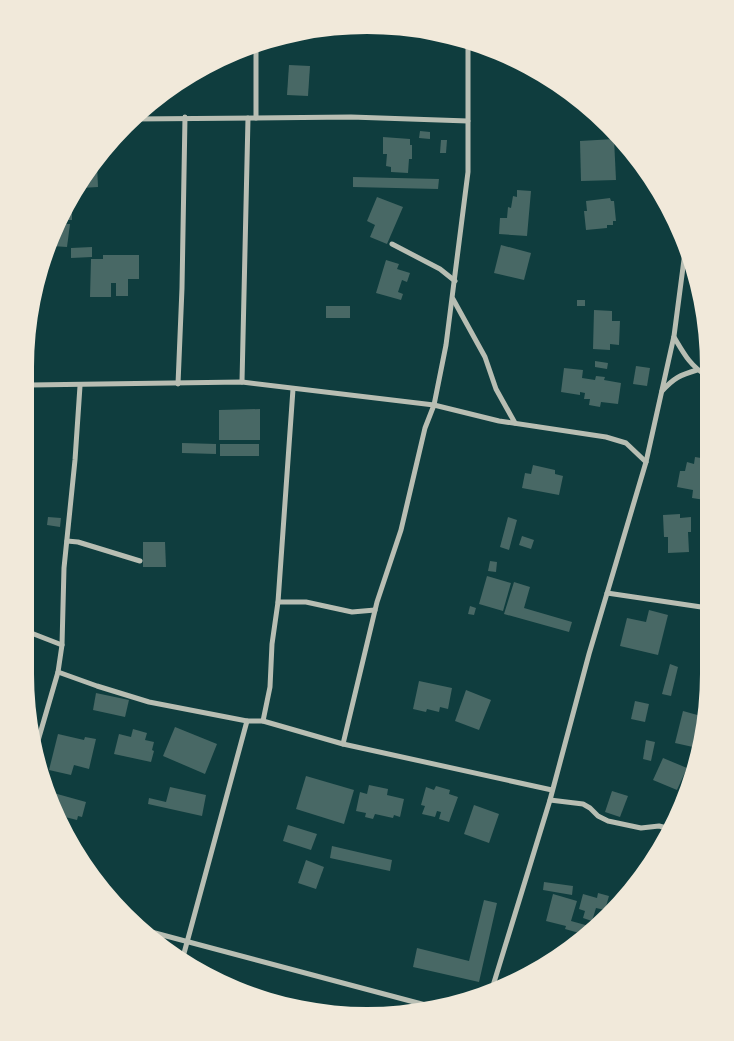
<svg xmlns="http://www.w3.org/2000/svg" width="734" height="1041" font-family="'PT Sans Narrow',sans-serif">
  <rect width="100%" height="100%" fill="#0f3d3e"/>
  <g fill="#486865">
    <polygon points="289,65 310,66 308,96 287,95"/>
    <polygon points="420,131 430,132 430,139 419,138"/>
    <polygon points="383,137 410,139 410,145 412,145 412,159 409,159 408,173 391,172 391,167 386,166 387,154 383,154"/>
    <polygon points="614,139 616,180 581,181 580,141"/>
    <polygon points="441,140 447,140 446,153 440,153"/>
    <polygon points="97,164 98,187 81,188 81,183"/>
    <polygon points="353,177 439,179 438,189 353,187"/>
    <polygon points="517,190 531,191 527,236 499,234 500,218 507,218 508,207 511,208 513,196 517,197"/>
    <polygon points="377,197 403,207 387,244 370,237 375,225 367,221"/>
    <polygon points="610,198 611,201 614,201 616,221 613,221 613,225 607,225 607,228 586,230 584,211 587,211 586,201"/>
    <polygon points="68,203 72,203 72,220 63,220"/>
    <polygon points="60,224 70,224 67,247 52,246"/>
    <polygon points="501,245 531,253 524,280 494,273"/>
    <polygon points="92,247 92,257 71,258 71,248"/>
    <polygon points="103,255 139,255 139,279 128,279 128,296 116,296 116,283 111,283 111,297 90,297 91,259 103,259"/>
    <polygon points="386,260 399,264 397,269 410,273 407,282 402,280 398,292 403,294 401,300 376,293"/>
    <rect x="577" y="300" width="8" height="6"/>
    <rect x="326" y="306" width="24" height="12"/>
    <polygon points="594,310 612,311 612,321 620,321 619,345 610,344 610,350 593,349"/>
    <polygon points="595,361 608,363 607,369 595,367"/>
    <polygon points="636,366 650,368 647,386 633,384"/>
    <polygon points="564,368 583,370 582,378 595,380 596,376 605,377 604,380 621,383 618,404 601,402 600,407 589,405 590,399 584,399 585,393 580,392 580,395 561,392"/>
    <polygon points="260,409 260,440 219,440 219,410"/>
    <polygon points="182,443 216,444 216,454 182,453"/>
    <rect x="220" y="444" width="39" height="12"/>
    <polygon points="695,457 707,459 707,489 705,500 692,498 693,490 677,487 680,471 685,471 687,462 694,464"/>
    <polygon points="533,465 555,470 555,474 563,476 559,495 522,488 525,473 531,474"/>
    <polygon points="706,510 707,510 707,527 704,527"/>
    <polygon points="33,513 34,525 28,525 28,514"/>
    <polygon points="680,514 680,518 691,517 691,532 688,532 689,552 668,553 668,537 664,537 663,515"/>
    <polygon points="48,517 61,518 60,527 47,525"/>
    <polygon points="508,517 517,520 509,550 500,547"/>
    <polygon points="522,536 534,540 531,549 519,545"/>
    <polygon points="704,538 707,539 707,557 702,556"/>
    <polygon points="143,542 165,542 166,567 143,567"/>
    <polygon points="490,561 497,562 496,572 488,571"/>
    <polygon points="487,576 511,583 503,611 479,604"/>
    <polygon points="514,582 530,587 524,608 572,622 569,632 504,614"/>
    <polygon points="470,606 476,608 474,615 468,614"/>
    <polygon points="649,610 668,615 658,655 620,646 627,618 646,622"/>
    <polygon points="670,664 678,667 671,696 662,694"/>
    <polygon points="419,681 452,688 448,709 440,707 439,712 427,709 426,712 413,709"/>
    <polygon points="466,690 491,700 479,730 455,721"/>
    <polygon points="96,693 129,700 125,717 93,710"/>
    <polygon points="635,701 649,704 645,722 631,719"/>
    <polygon points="683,711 701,716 693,747 675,743"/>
    <polygon points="175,727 217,744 205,774 163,756"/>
    <polygon points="133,729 147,733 145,740 154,742 152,750 154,751 151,762 114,754 119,734 131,737"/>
    <polygon points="58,734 84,740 85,737 96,739 89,769 74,765 71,775 49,770"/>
    <polygon points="646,740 655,742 651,761 643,759"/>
    <polygon points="663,758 687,768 677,790 653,780"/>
    <polygon points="306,776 354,790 344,824 296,809"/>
    <polygon points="369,785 388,789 387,795 404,799 400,817 394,815 393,818 375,814 373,819 365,817 366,813 356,811 360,792 367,794"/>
    <polygon points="436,786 450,790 449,794 458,797 449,822 439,819 441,812 437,811 435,817 422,814 425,806 421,805 426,787 434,790"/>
    <polygon points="170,787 206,795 202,816 148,804 149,798 166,802"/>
    <polygon points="612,791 628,796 620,817 605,812"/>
    <polygon points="50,792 86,802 82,817 78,816 77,820 61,816"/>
    <polygon points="474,805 499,814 489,843 464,834"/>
    <polygon points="288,825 317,834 311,850 283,841"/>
    <polygon points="332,846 392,860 390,871 330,858"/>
    <polygon points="306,860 324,867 316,889 298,883"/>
    <polygon points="544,882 573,886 572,895 543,890"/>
    <polygon points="598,893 609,896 605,910 596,908 592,921 583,918 585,911 579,909 583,894 597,898"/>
    <polygon points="553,894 577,901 571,921 589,926 586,935 565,929 566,926 546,921"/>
    <polygon points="484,900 497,903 479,982 413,967 417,948 469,961"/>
    <polygon points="594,918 603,920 590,933"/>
  </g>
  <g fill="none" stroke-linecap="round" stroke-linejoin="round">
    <g stroke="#b8beb3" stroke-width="5">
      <polyline points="256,118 256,44"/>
      <polyline points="134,119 351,117 468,121"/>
      <polyline points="392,244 440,269 455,281"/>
      <polyline points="453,299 485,357 496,389 515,423"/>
      <path d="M674,337C683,352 690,366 706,375"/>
      <polyline points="242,382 248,118"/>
      <polyline points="178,384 182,288 185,117"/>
      <polyline points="30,385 242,382 434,405 499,421 606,437 626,443 646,462"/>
      <path d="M662,391C674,378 680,375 697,370"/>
      <polyline points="67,541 78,542 140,561"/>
      <polyline points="607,593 708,608"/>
      <polyline points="278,602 306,602 352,612 375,610"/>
      <polyline points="26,631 62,645"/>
      <polyline points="58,672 97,686 149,702 247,721 263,721 343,744 552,790"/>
      <polyline points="263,721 270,687 272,644 278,602 293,389"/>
      <polyline points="343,744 377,602 401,530 425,428 434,405 446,345 468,172 468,41"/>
      <polyline points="35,751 58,672 62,645 64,568 75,460 80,386"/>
      <polyline points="550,800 583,804 590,808 598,816 608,821 641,828 659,826 671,829"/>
      <polyline points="140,929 433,1007"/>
      <polyline points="183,957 247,721"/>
      <polyline points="492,989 550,800 589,654 646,462 674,336 685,252"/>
    </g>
  </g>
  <path d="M0 0H734V1041H0ZM367 34H367A333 333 0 0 1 700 367V674A333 333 0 0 1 367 1007H367A333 333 0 0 1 34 674V367A333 333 0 0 1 367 34Z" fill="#f1e9da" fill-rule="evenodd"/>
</svg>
